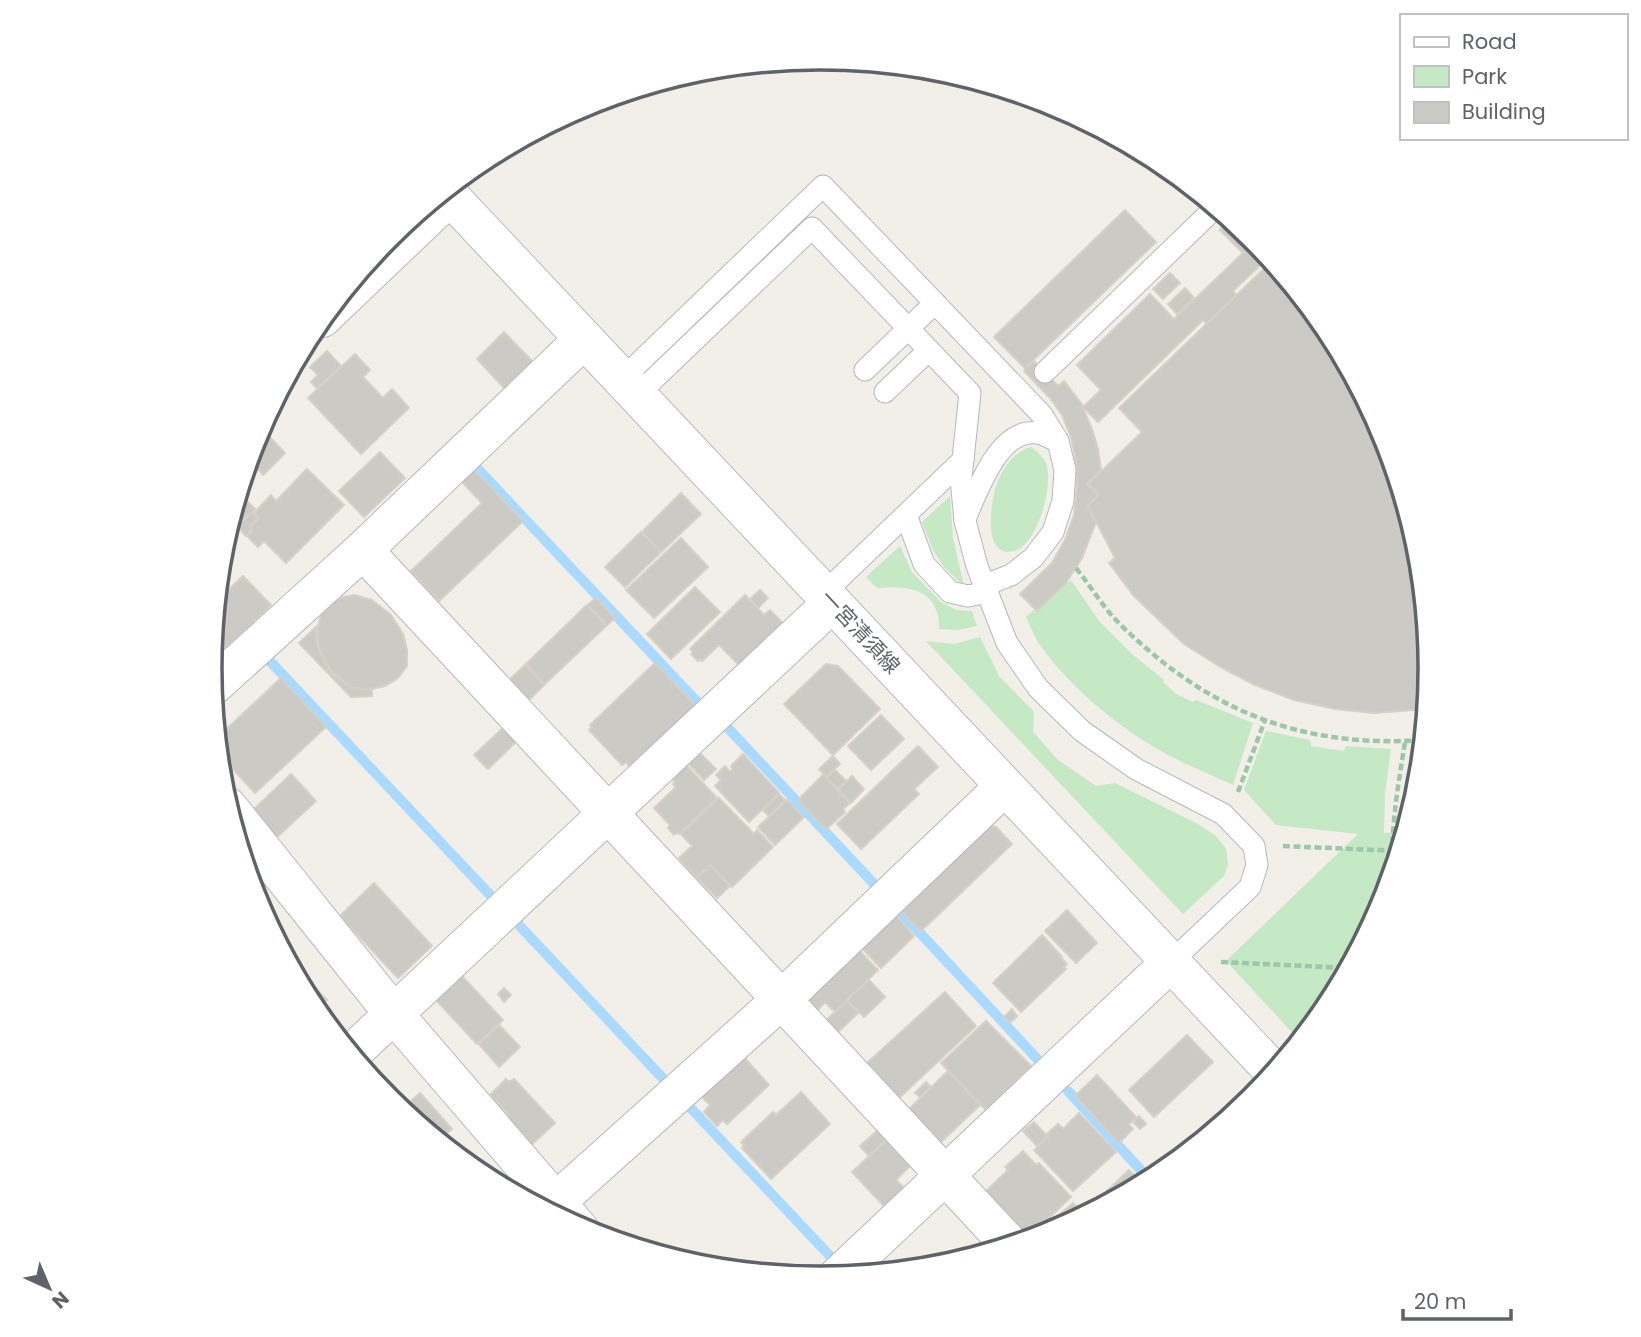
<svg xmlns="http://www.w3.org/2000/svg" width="1641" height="1337" font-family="Poppins,'Noto Sans JP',sans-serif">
  <rect width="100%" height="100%" fill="#f1efe8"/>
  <g fill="#c5e8c5">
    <path d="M1031,447C1038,452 1046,459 1047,467C1052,489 1039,533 1022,547C1018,550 1013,552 1007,552C984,549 991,505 995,490C1000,472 1012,452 1031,447Z"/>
    <polygon points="950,496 953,538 964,586 944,567 933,550 922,522"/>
    <path d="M900,546L912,572L941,602L956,610L972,611L977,626L958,630L939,629C939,624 939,617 937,612C929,586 899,586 877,588L866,577Z"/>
    <path d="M1071,580L1099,621L1132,654L1164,680L1163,682L1176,694L1193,702L1196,700L1253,723L1233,785C1214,776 1196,769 1178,760C1127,735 1070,689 1038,642C1033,634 1030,625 1026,617L1034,610L1037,612Z"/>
    <polygon points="980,637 999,676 1034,712 1033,732 1058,760 1096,786 1115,783 1198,824 1217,837 1226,849 1228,865 1224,876 1183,914 926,641 954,644"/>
    <polygon points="1266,731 1310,740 1311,746 1344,751 1346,746 1391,749 1385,793 1384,833 1402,832 1403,801 1412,750 1423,749 1419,788 1385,903 1328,1008 1301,1042 1226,961 1358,834 1276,825 1244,790"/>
  </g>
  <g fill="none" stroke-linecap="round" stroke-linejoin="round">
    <g stroke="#aadaff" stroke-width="10">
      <polyline points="475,466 701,706"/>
      <polyline points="267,658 493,898"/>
      <polyline points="726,726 876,886"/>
      <polyline points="894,905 1040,1062"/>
      <polyline points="517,923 671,1087"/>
      <polyline points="1068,1091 1151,1181"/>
      <polyline points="685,1102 830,1256"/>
    </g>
  </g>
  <g fill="#cccac5" stroke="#d6d1c6" stroke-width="2">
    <polygon points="1125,210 1156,242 1025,368 994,337"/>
    <polygon points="1231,219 1253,237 1269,257 1233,291 1236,295 1207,324 1203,320 1098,422 1083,407 1101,390 1077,365 1150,294 1174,319 1243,253 1220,230"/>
    <polygon points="1272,261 1329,330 1385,435 1420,550 1431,669 1427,709 1374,713 1335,709 1294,700 1255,685 1222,668 1184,644 1134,596 1109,563 1115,558 1088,506 1099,494 1088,484 1142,432 1119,408"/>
    <polygon points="1170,273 1180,283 1163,299 1153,289"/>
    <polygon points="1185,288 1194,298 1177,314 1168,304"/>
    <polygon points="504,332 534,363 506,390 477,359"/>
    <polygon points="327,351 341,366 317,388 311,382 318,375 310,367"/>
    <polygon points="355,354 370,370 363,377 383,398 392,389 409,408 361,454 308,398"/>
    <polygon points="1034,361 1058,386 1064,381 1081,403 1092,429 1098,449 1101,470 1087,484 1098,495 1087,506 1096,522 1082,558 1066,583 1037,611 1020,594 1052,563 1065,540 1074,515 1077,485 1076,461 1071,437 1062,415 1050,398 1024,371"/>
    <polygon points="260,427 285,453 263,475 249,459"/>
    <polygon points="380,452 405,478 364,517 339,491"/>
    <polygon points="472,468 523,521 439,601 411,571 482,503 460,480"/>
    <polygon points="307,469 344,505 286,563 264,541 258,547 247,536 252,530 250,528 259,518 254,513 271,495 276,501"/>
    <polygon points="239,493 255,509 237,526 230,520"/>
    <polygon points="681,493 701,514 661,552 642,532"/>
    <polygon points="252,512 258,518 249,527 252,530 246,536 237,526"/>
    <polygon points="641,532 661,552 625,587 605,567"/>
    <polygon points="681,538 708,567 654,618 626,590"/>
    <polygon points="243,576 271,605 224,650 218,644 215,646 212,643 215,612 227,600 222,596"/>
    <polygon points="695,587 720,612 671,659 647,634"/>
    <polygon points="760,590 768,598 758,608 750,599"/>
    <polygon points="354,595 372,600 391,615 403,634 407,650 407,666 398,678 385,686 367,690 351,687 333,673 325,661 318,644 318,627 321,614 328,605 339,598"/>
    <polygon points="745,595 764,615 770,610 785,625 741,667 719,645 702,661 700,659 698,661 691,654 693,652 690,649"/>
    <polygon points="596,598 615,618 607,625 588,605"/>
    <polygon points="587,605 606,626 545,684 526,664"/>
    <polygon points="316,627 317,644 324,661 332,674 352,688 372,690 372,696 351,697 299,643"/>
    <polygon points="212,645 221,655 212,664 210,663"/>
    <polygon points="655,663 695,705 631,768 626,762 622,765 589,730 592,727 590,725"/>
    <polygon points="826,664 838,666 880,709 833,755 784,704"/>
    <polygon points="525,665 544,685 527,702 507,682"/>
    <polygon points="281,678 326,727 255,793 218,753 217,738"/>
    <polygon points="881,715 904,739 871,770 848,746"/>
    <polygon points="503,728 516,742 488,769 474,755"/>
    <polygon points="918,746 938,767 914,789 919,794 861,849 837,824"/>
    <polygon points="699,752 716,769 704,780 688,763"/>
    <polygon points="743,754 779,793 749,822 715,786 721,780 716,775 725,766 730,772 733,769 731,766"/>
    <polygon points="833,756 840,764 826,777 819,769"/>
    <polygon points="685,764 717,798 679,834 677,832 674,835 668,828 670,825 654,808 676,787 673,784 675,782 671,778"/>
    <polygon points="835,770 846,781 838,789 826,778"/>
    <polygon points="291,774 316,801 276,838 251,812"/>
    <polygon points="823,775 850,803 843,809 845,812 826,829 798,800"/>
    <polygon points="852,776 864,789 851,803 838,790"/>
    <polygon points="779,794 785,800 769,816 763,810"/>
    <polygon points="719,798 754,834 757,830 773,847 732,887 710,865 696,877 679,858 692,846 681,834"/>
    <polygon points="787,800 804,817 775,845 758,827"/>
    <polygon points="977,825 996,827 1012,844 921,931 895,904"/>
    <polygon points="710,865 730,886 717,898 697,878"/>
    <polygon points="374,883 432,946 398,978 340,916"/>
    <polygon points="1067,910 1097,943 1076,963 1045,931"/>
    <polygon points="894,913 914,936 881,968 854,940"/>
    <polygon points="264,917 284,937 278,943"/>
    <polygon points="1042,935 1062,957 1061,958 1067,964 1064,967 1066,969 1021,1012 993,983"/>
    <polygon points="851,942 878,970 835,1012 825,1002 816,1012 806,1001"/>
    <polygon points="291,967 294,970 296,968 327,1000 315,1011"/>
    <polygon points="461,975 503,1020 477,1044 435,999"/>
    <polygon points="869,980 885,997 864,1017 847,1000"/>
    <polygon points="504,988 511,995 504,1002 498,994"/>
    <polygon points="945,992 976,1026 899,1098 867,1063"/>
    <polygon points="847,1001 858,1013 837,1033 825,1021"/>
    <polygon points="1012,1009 1017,1016 1010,1023 1004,1017"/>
    <polygon points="986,1021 1031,1066 986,1110 941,1063"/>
    <polygon points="499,1025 520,1047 499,1067 479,1044"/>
    <polygon points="1187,1035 1213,1062 1154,1117 1129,1090"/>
    <polygon points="741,1054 769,1085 727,1124 723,1120 717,1126 704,1112 710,1105 698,1093"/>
    <polygon points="948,1071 980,1105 941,1142 909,1109"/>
    <polygon points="1097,1075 1136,1117 1129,1124 1133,1129 1119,1143 1075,1096"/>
    <polygon points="506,1079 509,1082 514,1079 555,1123 529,1147 504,1120 509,1115 490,1095"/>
    <polygon points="926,1082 931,1087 920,1097 915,1093"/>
    <polygon points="801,1092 830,1124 771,1179 742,1148 744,1145 741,1142 773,1112 776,1115"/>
    <polygon points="420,1093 452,1129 438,1141 401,1110"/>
    <polygon points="1079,1113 1116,1152 1073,1191 1034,1150 1049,1136 1047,1134 1058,1124 1063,1129"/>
    <polygon points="1139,1116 1146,1124 1140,1129 1133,1122"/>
    <polygon points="1034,1122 1047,1136 1037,1146 1023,1131"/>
    <polygon points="878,1130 886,1139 869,1156 860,1146"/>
    <polygon points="886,1141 910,1166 896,1180 904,1188 884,1206 852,1172"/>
    <polygon points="469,1151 499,1186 481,1176 457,1156 461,1153 463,1156"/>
    <polygon points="1023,1151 1036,1165 1039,1163 1071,1197 1028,1238 985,1192 1008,1170 1005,1167"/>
    <polygon points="1129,1170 1143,1185 1096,1210 1111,1197 1106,1192"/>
    <polygon points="1073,1203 1085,1216 1052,1233 1046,1227"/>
  </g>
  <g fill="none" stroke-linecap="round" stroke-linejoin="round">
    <defs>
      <g id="lane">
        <polyline points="865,370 935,303"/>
        <polyline points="1045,372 1216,207"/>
        <polyline points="622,379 823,186 1042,415 1058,441 1065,470 1063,501 1053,532 1033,558 1011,575 985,585"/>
        <polyline points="885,392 929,350"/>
        <polyline points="637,395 812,228 970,393 961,478 965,521 977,566 1007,643 1038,688 1082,731 1136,769 1223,814 1254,846 1257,865 1250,887 1171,962"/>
        <polyline points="906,515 924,564 950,592 968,596 988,592"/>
        <path d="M965,519C977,492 999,427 1037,433C1044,434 1051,439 1058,441"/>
        <polyline points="824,593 963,460"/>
      </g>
      <g id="street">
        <polyline points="322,318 450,196"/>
        <polyline points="363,550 1011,1246"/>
        <polyline points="212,687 363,550 584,339"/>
        <polyline points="227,806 393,1013 579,1229"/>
        <polyline points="351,1054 832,603"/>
        <polyline points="546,1211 781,1000 1005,786"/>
        <polyline points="836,1278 1171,962"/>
      </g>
      <polyline id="secondary" points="445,191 1275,1073"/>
    </defs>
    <use href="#lane" stroke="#b5b8bc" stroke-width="23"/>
    <use href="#street" stroke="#b5b8bc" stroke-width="40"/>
    <use href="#secondary" stroke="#b6babf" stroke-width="40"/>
    <g stroke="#9cc7a9" stroke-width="4.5" stroke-dasharray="7 3.5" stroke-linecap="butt">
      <path d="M1076,568C1087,582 1097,597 1108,611C1123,629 1141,644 1159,659C1238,723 1323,747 1424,740"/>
      <polyline points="1238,792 1265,720"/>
      <polyline points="1283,846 1400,851"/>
      <path d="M1393,875C1390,830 1398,786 1405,742"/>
      <polyline points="1221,962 1350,968"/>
    </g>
    <use href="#lane" stroke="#fff" stroke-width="21"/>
    <use href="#street" stroke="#fff" stroke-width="38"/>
    <use href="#secondary" stroke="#fff" stroke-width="38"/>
  </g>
  <g text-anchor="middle" stroke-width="5" stroke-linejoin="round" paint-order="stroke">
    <g font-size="21" fill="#5f6368" stroke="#fff">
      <text transform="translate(860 632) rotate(47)" y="7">一宮清須線</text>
    </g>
  </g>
  <path d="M0 0H1641V1337H0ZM222 668a598 598 0 1 1 1196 0a598 598 0 1 1-1196 0Z" fill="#fff" fill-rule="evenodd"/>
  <path fill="none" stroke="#5f6368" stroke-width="3.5" d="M222 668a598 598 0 1 1 1196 0a598 598 0 1 1-1196 0Z"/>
  <rect x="1400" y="14" width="228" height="126" fill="#ffffff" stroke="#bfc1c3" stroke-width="2"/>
  <rect x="1414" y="37" width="35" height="10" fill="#ffffff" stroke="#bfc1c3" stroke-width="2"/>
  <text x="1462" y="49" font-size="21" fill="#5f6368">Road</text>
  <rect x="1414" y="66" width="35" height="21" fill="#c5e8c5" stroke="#bfc1c3" stroke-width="2"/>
  <text x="1462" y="84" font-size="21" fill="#5f6368">Park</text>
  <rect x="1414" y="102" width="35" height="21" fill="#cccac5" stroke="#bfc1c3" stroke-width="2"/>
  <text x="1462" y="119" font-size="21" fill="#5f6368">Building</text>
  <g transform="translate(49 1288) rotate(136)" stroke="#ffffff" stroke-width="5" paint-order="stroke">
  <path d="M0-5L12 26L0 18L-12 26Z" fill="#5f6368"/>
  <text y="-10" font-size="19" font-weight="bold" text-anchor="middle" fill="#5f6368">N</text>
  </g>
  <path d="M1403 1309v10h108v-10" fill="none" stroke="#5f6368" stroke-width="3.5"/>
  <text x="1414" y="1309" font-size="21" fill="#5f6368" stroke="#ffffff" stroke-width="5" paint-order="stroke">20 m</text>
</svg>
